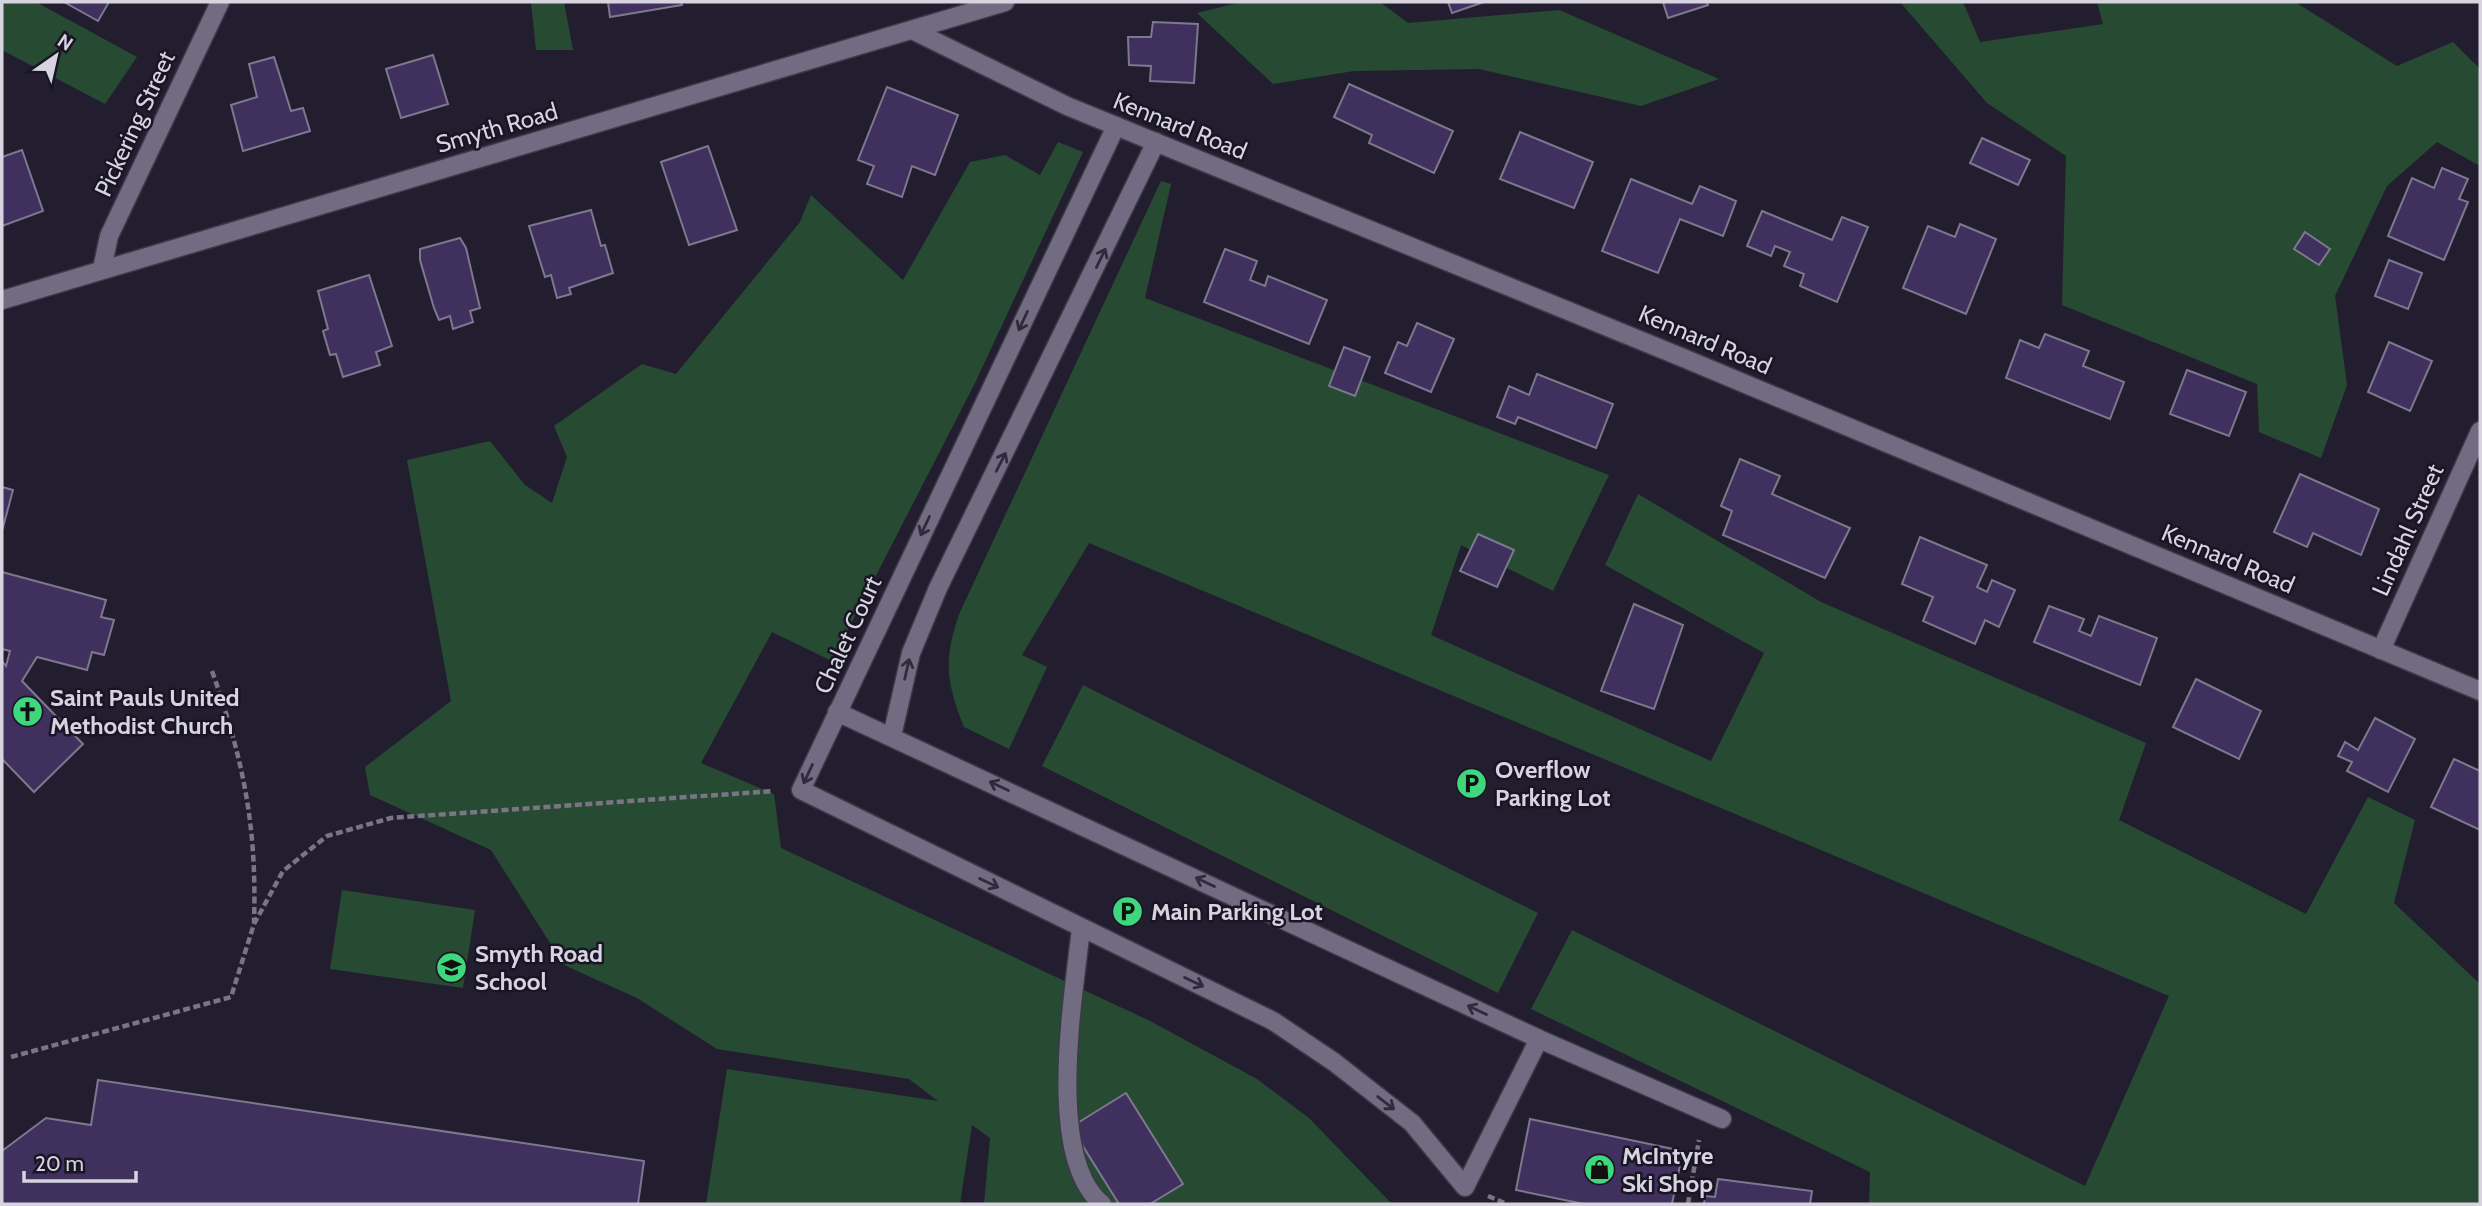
<svg xmlns="http://www.w3.org/2000/svg" width="2482" height="1206" font-family="Cabin,sans-serif">
  <rect width="100%" height="100%" fill="#231e2f"/>
  <g fill="#264b32">
    <polygon points="2,2 36,2 137,57 105,104 2,50"/>
    <polygon points="531,2 564,2 573,50 536,50"/>
    <polygon points="1241,2 1380,2 1408,23 1559,10 1719,79 1641,106 1479,69 1354,71 1273,84 1197,13"/>
    <polygon points="1900,2 1963,2 1980,42 2103,24 2097,2 2295,2 2397,66 2453,42 2480,69 2480,166 2437,142 2387,186 2335,296 2347,385 2321,458 2259,432 2257,384 2062,305 2066,156 1987,103"/>
    <polygon points="1058,142 1083,152 975,383 832,661 772,632 701,763 774,794 781,848 1150,1021 1257,1079 1309,1118 1392,1204 984,1204 990,1138 972,1125 960,1204 706,1204 727,1069 938,1101 909,1079 717,1049 637,998 564,965 491,850 370,795 365,767 451,701 407,460 490,441 525,485 552,503 567,457 554,426 642,364 676,374 800,222 811,195 903,280 970,162 1005,155 1040,175"/>
    <path d="M1161,181L1171,184L1145,298L1609,475L1553,591L1461,545L1431,635L1711,761L1764,653L1605,565L1638,494L1821,602L2146,743L2119,820L2306,914L2368,797L2415,820L2394,903L2480,984V1204H1869L1870,1172L1531,1009L1572,930L2085,1186L2169,996L1089,543L1022,655L1047,667L1009,749L964,727C946,682 943,659 960,612Z"/>
    <polygon points="1083,685 1538,913 1498,993 1042,766"/>
    <polygon points="342,890 475,910 463,988 330,969"/>
  </g>
  <g fill="#3f305e" stroke="#7d788e" stroke-width="2">
    <polygon points="64,2 109,2 98,21"/>
    <polygon points="608,2 681,2 682,5 610,17"/>
    <polygon points="1448,2 1484,2 1452,13"/>
    <polygon points="1663,2 1707,2 1708,5 1668,18"/>
    <polygon points="1153,22 1198,24 1194,83 1150,81 1151,66 1129,65 1128,37 1151,37"/>
    <polygon points="433,55 448,104 401,118 386,69"/>
    <polygon points="274,57 291,111 303,108 310,131 243,151 231,105 257,97 249,64"/>
    <polygon points="1349,84 1453,131 1434,173 1369,143 1372,135 1334,117"/>
    <polygon points="887,87 958,115 935,175 912,166 902,197 867,184 874,166 858,160"/>
    <polygon points="1520,132 1593,162 1574,208 1500,179"/>
    <polygon points="1982,138 2030,160 2018,185 1970,163"/>
    <polygon points="708,146 737,230 689,245 661,162"/>
    <polygon points="22,150 43,211 2,226 2,157"/>
    <polygon points="2442,168 2468,179 2459,199 2468,202 2444,260 2388,236 2412,178 2434,188"/>
    <polygon points="1631,179 1692,204 1700,186 1736,201 1723,236 1680,219 1658,273 1602,251"/>
    <polygon points="591,210 601,246 605,245 613,273 569,288 571,294 557,298 551,275 545,277 529,226"/>
    <polygon points="1762,211 1832,240 1842,217 1868,227 1837,302 1800,286 1804,274 1784,266 1790,252 1775,246 1771,256 1747,246"/>
    <polygon points="1960,224 1996,239 1966,314 1903,288 1928,226 1955,237"/>
    <polygon points="2305,232 2330,249 2319,265 2294,249"/>
    <polygon points="460,238 466,248 480,308 470,311 473,322 453,329 450,316 439,320 434,308 420,260 420,249"/>
    <polygon points="1225,249 1257,261 1250,280 1265,286 1268,276 1327,300 1309,344 1204,302"/>
    <polygon points="2389,260 2422,273 2408,309 2375,296"/>
    <polygon points="369,275 392,346 376,352 380,365 343,377 336,354 330,355 323,331 328,329 318,291"/>
    <polygon points="1417,323 1454,339 1431,392 1385,373 1398,342 1407,346"/>
    <polygon points="2045,334 2089,351 2083,366 2124,382 2110,419 2006,378 2020,340 2039,348"/>
    <polygon points="2389,342 2432,361 2410,411 2368,392"/>
    <polygon points="1344,347 1370,357 1355,396 1329,386"/>
    <polygon points="2187,370 2246,392 2229,436 2170,414"/>
    <polygon points="1537,374 1613,404 1596,448 1518,417 1515,424 1497,417 1509,386 1529,395"/>
    <polygon points="1740,459 1780,476 1772,494 1850,528 1825,578 1723,535 1732,511 1721,506"/>
    <polygon points="2300,474 2379,509 2361,555 2313,533 2307,547 2274,532"/>
    <polygon points="2,487 13,490 2,531"/>
    <polygon points="1478,534 1514,550 1497,587 1460,571"/>
    <polygon points="1920,537 1987,565 1977,587 1987,592 1992,580 2015,590 1999,627 1985,620 1975,644 1923,621 1933,597 1902,584"/>
    <polygon points="2,572 106,600 101,617 114,620 104,655 92,652 87,670 37,657 22,681 83,744 34,792 2,759 2,661 6,666 10,651 2,649"/>
    <polygon points="1634,604 1683,625 1654,709 1601,691"/>
    <polygon points="2049,606 2084,619 2079,631 2091,636 2099,616 2157,638 2140,685 2034,642"/>
    <polygon points="2196,679 2261,711 2239,759 2173,727"/>
    <polygon points="2375,718 2415,739 2388,792 2347,771 2352,762 2338,756 2345,742 2358,750"/>
    <polygon points="2454,759 2480,771 2480,830 2431,807"/>
    <polygon points="98,1080 644,1161 638,1204 2,1204 2,1151 46,1118 91,1125"/>
    <polygon points="1126,1093 1183,1184 1150,1204 1119,1204 1071,1127"/>
    <polygon points="1530,1119 1683,1151 1672,1204 1584,1204 1516,1190"/>
    <polygon points="1718,1179 1812,1191 1810,1204 1704,1204 1705,1196 1715,1197"/>
  </g>
  <g fill="none" stroke-linecap="round" stroke-linejoin="round">
    <defs>
      <g id="service">
        <polyline points="1116,126 801,790 1273,1021 1334,1062 1412,1123 1465,1187 1539,1039"/>
        <polyline points="837,712 1539,1039 1722,1119"/>
        <polyline points="892,736 911,653 938,588 1156,142"/>
        <path d="M1081,928C1074,995 1045,1157 1102,1204"/>
      </g>
      <g id="minor">
        <polyline points="914,31 1067,106 1681,357 2480,691"/>
        <polyline points="102,269 109,236 220,2"/>
        <polyline points="2381,650 2480,431"/>
      </g>
      <polyline id="tertiary" points="2,300 1005,2"/>
    </defs>
    <use href="#service" stroke="#3d3947" stroke-width="21"/>
    <use href="#minor" stroke="#3d3947" stroke-width="21"/>
    <use href="#tertiary" stroke="#3d3947" stroke-width="21"/>
    <g stroke="#797583" stroke-width="4.5" stroke-dasharray="7 3.5" stroke-linecap="butt">
      <path d="M212,671C244,762 257,827 254,923"/>
      <polyline points="11,1057 231,997 254,924 283,871 327,836 391,818 773,791"/>
      <polyline points="1488,1196 1507,1204"/>
      <polyline points="1688,1204 1699,1140"/>
    </g>
    <use href="#service" stroke="#716c81" stroke-width="18"/>
    <use href="#minor" stroke="#716c81" stroke-width="18"/>
    <use href="#tertiary" stroke="#716c81" stroke-width="18"/>
  </g>
  <defs><path id="oneway-shaft" d="M-6 0H5M1.5-3L5.5 0L1.5 3" fill="none" stroke-width="1.6" stroke-linecap="round" stroke-linejoin="round" transform="scale(1.75)"/></defs>
  <g stroke="#2f2b3c">
    <use href="#oneway-shaft" transform="translate(1101 258) rotate(-64)"/>
    <use href="#oneway-shaft" transform="translate(1023 321) rotate(115)"/>
    <use href="#oneway-shaft" transform="translate(1001 462) rotate(-63)"/>
    <use href="#oneway-shaft" transform="translate(925 526) rotate(115)"/>
    <use href="#oneway-shaft" transform="translate(907 669) rotate(-77)"/>
    <use href="#oneway-shaft" transform="translate(808 774) rotate(115)"/>
    <use href="#oneway-shaft" transform="translate(999 786) rotate(-155)"/>
    <use href="#oneway-shaft" transform="translate(1205 882) rotate(-155)"/>
    <use href="#oneway-shaft" transform="translate(989 883) rotate(26)"/>
    <use href="#oneway-shaft" transform="translate(1194 982) rotate(26)"/>
    <use href="#oneway-shaft" transform="translate(1477 1010) rotate(-155)"/>
    <use href="#oneway-shaft" transform="translate(1386 1103) rotate(38)"/>
  </g>
  <defs>
    <symbol id="church-disc" viewBox="-11 -11 22 22"><circle r="9.5" fill="#3fd77d" stroke="#191525"/><path d="M-1.2-6h2.4v3.5h3.3v2.4h-3.3V6h-2.4V-.1h-3.3v-2.4h3.3Z" fill="#111"/></symbol>
    <symbol id="parking-disc" viewBox="-11 -11 22 22"><circle r="9.5" fill="#3fd77d" stroke="#191525"/><path d="M-3.5-5.5H1a3.5 3.5 0 0 1 0 7H-1V5.5H-3.5ZM-1-3.4V-.6H.8a1.4 1.4 0 0 0 0-2.8Z" fill="#111"/></symbol>
    <symbol id="school-disc" viewBox="-11 -11 22 22"><circle r="9.5" fill="#3fd77d" stroke="#191525"/><path d="M0-5L7-2L0 1L-7-2ZM-4 1L0 2.5L4 1V4Q0 6-4 4Z" fill="#111"/></symbol>
    <symbol id="shop-disc" viewBox="-11 -11 22 22"><circle r="9.5" fill="#3fd77d" stroke="#191525"/><path d="M-5-2.5h2.3a2.7 3.5 0 0 1 5.4 0H5L5.5 6h-11ZM-1.5-2.5h3a1.5 2.3 0 0 0-3 0Z" fill="#111"/></symbol>
  </defs>
  <g fill-rule="evenodd">
    <use href="#church-disc" x="10" y="694" width="35" height="35"/>
    <use href="#parking-disc" x="1454" y="766" width="35" height="35"/>
    <use href="#parking-disc" x="1110" y="894" width="35" height="35"/>
    <use href="#school-disc" x="434" y="950" width="35" height="35"/>
    <use href="#shop-disc" x="1582" y="1152" width="35" height="35"/>
  </g>
  <g text-anchor="middle" stroke-width="5" stroke-linejoin="round" paint-order="stroke">
    <g font-size="24" fill="#d7d4e0" stroke="#191525">
      <text transform="translate(135 124) rotate(-65)" y="8">Pickering Street</text>
      <text transform="translate(1180 126) rotate(22)" y="8">Kennard Road</text>
      <text transform="translate(497 128) rotate(-16)" y="8">Smyth Road</text>
      <text transform="translate(1705 340) rotate(23)" y="8">Kennard Road</text>
      <text transform="translate(2408 530) rotate(-66)" y="8">Lindahl Street</text>
      <text transform="translate(2228 559) rotate(23)" y="8">Kennard Road</text>
      <text transform="translate(848 635) rotate(-65)" y="8">Chalet Court</text>
    </g>
    <g font-size="24" font-weight="bold" fill="#d7d4e0" stroke="#191525" text-anchor="start">
      <text x="50" y="706">Saint Pauls United<tspan x="50" dy="28">Methodist Church</tspan></text>
      <text x="1495" y="778">Overflow<tspan x="1495" dy="28">Parking Lot</tspan></text>
      <text x="1151" y="920">Main Parking Lot</text>
      <text x="475" y="962">Smyth Road<tspan x="475" dy="28">School</tspan></text>
      <text x="1622" y="1164">McIntyre<tspan x="1622" dy="28">Ski Shop</tspan></text>
    </g>
  </g>
  <rect width="2482" height="1206" fill="none" stroke="#d7d4e0" stroke-width="7"/>
  <g transform="translate(56 56) rotate(34)" stroke="#191525" stroke-width="5" paint-order="stroke">
  <path d="M0-5L12 26L0 18L-12 26Z" fill="#d7d4e0"/>
  <text y="-10" font-size="19" font-weight="bold" text-anchor="middle" fill="#d7d4e0">N</text>
  </g>
  <path d="M24 1171v10h112v-10" fill="none" stroke="#d7d4e0" stroke-width="3.5"/>
  <text x="35" y="1171" font-size="21" fill="#d7d4e0" stroke="#191525" stroke-width="5" paint-order="stroke">20 m</text>
</svg>
